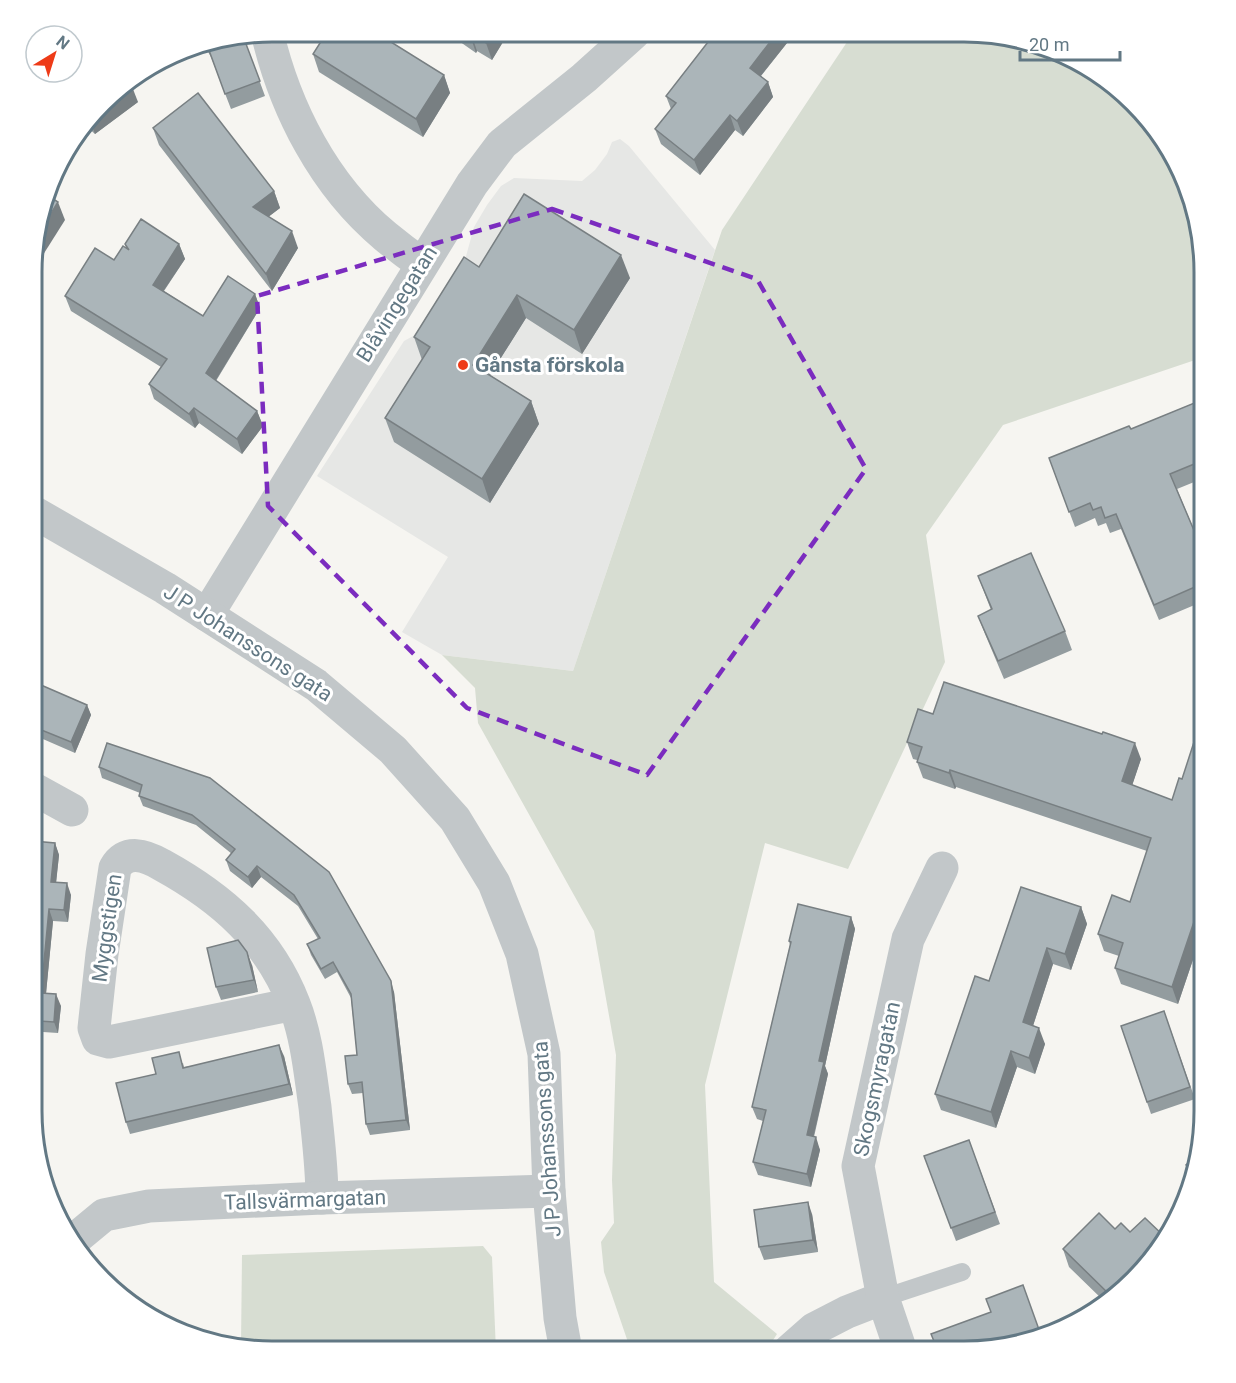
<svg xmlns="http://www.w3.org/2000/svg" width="1236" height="1383" font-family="Roboto,sans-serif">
  <rect width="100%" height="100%" fill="#f6f5f1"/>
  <polygon fill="#e6e7e5" points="620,139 629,146 715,250 573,671 442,655 402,632 448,557 317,476 404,341 426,329 465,260 474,227 487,205 501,186 514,178 582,181 595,170 607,154 612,142"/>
  <g fill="#d7ddd2">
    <polygon points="853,33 995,34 1084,64 1164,139 1192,195 1204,257 1204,357 1003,425 926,535 945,662 848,869 765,843 705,1085 714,1282 777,1334 766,1351 631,1351 604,1272 601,1242 614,1223 612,1180 616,1055 594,931 478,723 475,688 442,655 573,671 722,230"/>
    <polygon points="483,1246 492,1257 496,1351 257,1351 241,1346 242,1255"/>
  </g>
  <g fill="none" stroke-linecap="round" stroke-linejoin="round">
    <polyline stroke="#c2c7c9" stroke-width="18" points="883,1298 962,1272"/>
    <g stroke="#c2c7c9" stroke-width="33">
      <path d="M267,32C285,109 324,185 385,236C397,246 409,255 422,264"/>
      <polyline points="207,615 472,184 502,144 584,78 634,33"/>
      <polyline points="34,789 72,810"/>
      <path d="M294,1004L109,1042L98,1039L94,1028L102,954L115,868C126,849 145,855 162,865C222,898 269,939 294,1004C307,1037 310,1073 315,1107C318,1138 322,1167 322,1198"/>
      <polyline points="72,1244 75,1239 104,1215 149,1206 322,1198 549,1191"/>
      <polyline points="789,1351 814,1329 847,1312 883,1298"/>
      <polyline points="901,1351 883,1298 858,1166 908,939 942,868"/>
    </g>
    <polyline stroke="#c2c7c9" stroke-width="33" points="35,513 165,588 316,685 393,750 455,819 494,883 522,954 544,1054 549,1191 560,1318 566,1351"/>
  </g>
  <g fill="#939c9f">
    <polygon points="446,32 509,32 492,60 477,51 476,53"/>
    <polygon points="715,33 793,33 787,43 761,76 768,82 773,97 743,136 735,130 700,175 661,144 655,129 671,109 666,96"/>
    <polygon points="243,36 265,96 231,109 211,57 203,43"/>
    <polygon points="313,54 444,75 450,93 423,137 319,72"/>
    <polygon points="114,91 138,102 95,134 86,126"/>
    <polygon points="153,128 274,191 280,208 268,217 298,248 272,291 159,145"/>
    <polygon points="125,244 179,244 185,259 164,291 203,316 255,294 260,308 216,381 257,411 263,426 242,454 199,423 195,428 154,399 149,384 161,367 71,311 65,296 114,260 126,248"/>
    <polygon points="479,267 630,278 582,354 526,318 490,375 531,401 539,424 490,503 394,442 385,418 422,360 414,337"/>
    <polygon points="1204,399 1204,478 1177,489 1204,554 1204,601 1159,620 1121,529 1110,533 1106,523 1098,526 1095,518 1075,527 1049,458 1131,429"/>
    <polygon points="978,576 1065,631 1072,650 1004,679 985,634 978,616 991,610"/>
    <polygon points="34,682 87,705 91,715 75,753 36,736 34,742"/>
    <polygon points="933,714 1141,759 1132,785 1172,800 1182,779 1204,745 1204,927 1178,1004 1121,984 1115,968 1119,956 1104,951 1098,934 1130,902 1147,851 956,787 955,789 923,778 917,762 917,760 913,759 907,742"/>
    <polygon points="99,767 210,778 394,992 410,1130 370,1135 366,1124 363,1093 352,1094 348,1084 357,1055 351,998 337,972 325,979 311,955 307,944 318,939 298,906 261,877 252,888 230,871 226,860 232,854 196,825 143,806 139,796 140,793 102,778"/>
    <polygon points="33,841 55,843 59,855 56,882 71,895 68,922 53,921 46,993 61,1006 58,1033 43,1032 39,1072 32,1071"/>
    <polygon points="1081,907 1087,924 1071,970 1053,964 1033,1026 1045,1044 1035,1074 1017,1067 996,1128 941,1110 935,1094 989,981"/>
    <polygon points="851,917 855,929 825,1066 828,1074 814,1137 820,1150 811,1187 758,1175 753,1162 763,1121 757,1119 752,1107 790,945 789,941"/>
    <polygon points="252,965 258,992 221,1000 216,987"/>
    <polygon points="1164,1011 1195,1099 1151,1114 1121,1026"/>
    <polygon points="284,1056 293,1095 130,1134 126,1122 156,1074 183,1063 184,1067"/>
    <polygon points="969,1140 1000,1224 956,1241 924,1156"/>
    <polygon points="812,1214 818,1252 764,1260 759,1247"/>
    <polygon points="1115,1229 1130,1232 1166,1238 1105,1302 1069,1267 1063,1249"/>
  </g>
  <g fill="#787f82">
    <polygon points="492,32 509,32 492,60 486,43"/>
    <polygon points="471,33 477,51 476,53 470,35"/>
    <polygon points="777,33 793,33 787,43 755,83 750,68"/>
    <polygon points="444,75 450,93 423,137 416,119"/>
    <polygon points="768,82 773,97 743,136 737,121"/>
    <polygon points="131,84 138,102 95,134 90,120 100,108"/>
    <polygon points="730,115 735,130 700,175 694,160"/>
    <polygon points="274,191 280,208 259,224 253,207"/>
    <polygon points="58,202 65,220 36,266 36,238"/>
    <polygon points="292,231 298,248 272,291 266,274"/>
    <polygon points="179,244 185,259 158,299 153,285"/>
    <polygon points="621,255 630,278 582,354 574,330"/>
    <polygon points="255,294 260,308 211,388 206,373"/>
    <polygon points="517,295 526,318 482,388 473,365"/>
    <polygon points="531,401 539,424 490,503 482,479"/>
    <polygon points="194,408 199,423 195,428 189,414"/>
    <polygon points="257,411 263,426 242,454 237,439"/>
    <polygon points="87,705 91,715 75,753 71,742"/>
    <polygon points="34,730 36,736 34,742"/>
    <polygon points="1135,743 1141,759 1128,798 1122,781"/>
    <polygon points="950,770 956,787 955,789 949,773"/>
    <polygon points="55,843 59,855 55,893 51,882"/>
    <polygon points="257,866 261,877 252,888 248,877"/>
    <polygon points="67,883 71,895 68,922 64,910"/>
    <polygon points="1204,892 1204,927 1178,1004 1172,987"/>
    <polygon points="1081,907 1087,924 1071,970 1065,954"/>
    <polygon points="49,909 53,921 45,1004 41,993"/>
    <polygon points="851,917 855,929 825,1066 828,1074 811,1147 807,1135 819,1061"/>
    <polygon points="1047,948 1053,964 1029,1038 1023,1022"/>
    <polygon points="247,952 252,965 258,992 254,980"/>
    <polygon points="391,981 394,992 410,1130 406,1120"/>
    <polygon points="56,994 61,1006 58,1033 54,1022"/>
    <polygon points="39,1021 43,1032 39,1072 35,1060"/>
    <polygon points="1039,1028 1045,1044 1035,1074 1029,1058"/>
    <polygon points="279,1045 284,1056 293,1095 289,1084"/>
    <polygon points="1011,1051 1017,1067 996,1128 991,1112"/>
    <polygon points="816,1137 820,1150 811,1187 807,1174"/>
    <polygon points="808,1202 812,1214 818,1252 813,1240"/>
  </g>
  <g fill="#abb5b9" stroke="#787f82" stroke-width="1.5">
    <polygon points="327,32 375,32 444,75 416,119 313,54"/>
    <polygon points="465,32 492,32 486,43 471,33 470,35"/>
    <polygon points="715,33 777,33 750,68 768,82 737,121 730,115 694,160 655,129 676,103 666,96"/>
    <polygon points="243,36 260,81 225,94 206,42"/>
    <polygon points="130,82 131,84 100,108 114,91"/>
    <polygon points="198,93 274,191 253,207 292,231 266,274 153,128"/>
    <polygon points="524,194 621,255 574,330 517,295 473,365 531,401 482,479 385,418 430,347 414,337 464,257 479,267"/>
    <polygon points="47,195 58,202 36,238 36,226"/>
    <polygon points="141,219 179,244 153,285 203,316 228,276 255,294 206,373 257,411 237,439 194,408 189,414 149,384 167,359 65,296 95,248 114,260 123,246 129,250 125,244"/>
    <polygon points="1204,399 1204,460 1170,474 1204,554 1204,583 1154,605 1116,514 1105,518 1101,507 1093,510 1090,503 1069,512 1049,458 1129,426 1131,429"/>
    <polygon points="1031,553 1065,631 998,661 978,616 992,609 978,576"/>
    <polygon points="34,682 87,705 71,742 34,727"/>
    <polygon points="944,682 1102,734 1103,732 1135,743 1122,781 1172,800 1179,778 1182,779 1194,742 1204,745 1204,892 1172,987 1115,968 1123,943 1098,934 1112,895 1130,902 1151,838 950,770 949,773 917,762 922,747 907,742 918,709 933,714"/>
    <polygon points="107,743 210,778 329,872 391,981 406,1120 366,1124 362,1082 348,1084 345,1056 357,1055 351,994 333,962 321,969 307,944 320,938 294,895 257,866 248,877 226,860 235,849 192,815 139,796 142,785 99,767"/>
    <polygon points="33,841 55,843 51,882 67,883 64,910 49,909 41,993 56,994 54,1022 39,1021 35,1060 32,1060"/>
    <polygon points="1021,887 1081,907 1065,954 1047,948 1023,1022 1039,1028 1029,1058 1011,1051 991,1112 935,1094 975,976 989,981"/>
    <polygon points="798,904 851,917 819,1061 824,1062 807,1135 816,1137 807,1174 753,1162 766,1110 752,1107 791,942 789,941"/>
    <polygon points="238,940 247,952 254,980 216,987 207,948"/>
    <polygon points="1164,1011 1190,1087 1147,1102 1121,1026"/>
    <polygon points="279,1045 289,1084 126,1122 116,1083 156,1074 152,1058 179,1052 183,1068"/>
    <polygon points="969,1140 995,1212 951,1228 924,1156"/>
    <polygon points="1194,1158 1190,1171 1186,1165"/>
    <polygon points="808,1202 813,1240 759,1247 754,1210"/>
    <polygon points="1099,1213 1115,1229 1121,1223 1130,1232 1145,1218 1166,1238 1111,1296 1063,1249"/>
    <polygon points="1023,1285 1042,1338 979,1351 938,1351 931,1334 991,1312 986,1299"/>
  </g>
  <path fill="none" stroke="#7b2cbf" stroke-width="4.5" stroke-dasharray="12 8" stroke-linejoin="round" d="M552,209L757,279L866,469L647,775L467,708L268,506L257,296Z"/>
  <circle fill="#ee3b18" stroke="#fff" stroke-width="2" cx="463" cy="365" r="6"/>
  <g text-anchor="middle" stroke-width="6" stroke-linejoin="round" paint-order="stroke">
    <g font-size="21" fill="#627884" stroke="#fff">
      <text transform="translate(397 304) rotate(-58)" y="7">Blåvingegatan</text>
      <text transform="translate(248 643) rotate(33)" y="7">J P Johanssons gata</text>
      <text transform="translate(107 928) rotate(-82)" y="7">Myggstigen</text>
      <text transform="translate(877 1079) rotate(-78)" y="7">Skogsmyragatan</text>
      <text transform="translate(547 1139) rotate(-94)" y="7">J P Johanssons gata</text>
      <text transform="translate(305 1200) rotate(-2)" y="7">Tallsvärmargatan</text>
    </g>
    <g font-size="21" font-weight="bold" fill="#627884" stroke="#fff" text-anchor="start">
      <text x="475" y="372">Gånsta förskola</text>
    </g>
  </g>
  <path d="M0 0H1236V1383H0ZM272 42H964A230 230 0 0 1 1194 272V1111A230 230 0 0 1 964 1341H272A230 230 0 0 1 42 1111V272A230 230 0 0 1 272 42Z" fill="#fff" fill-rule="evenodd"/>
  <path fill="none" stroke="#627884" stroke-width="3" d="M272 42H964A230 230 0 0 1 1194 272V1111A230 230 0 0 1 964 1341H272A230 230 0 0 1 42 1111V272A230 230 0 0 1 272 42Z"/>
  <g transform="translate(54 54) rotate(38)"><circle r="28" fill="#ffffff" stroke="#c0c9ce" stroke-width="1.5"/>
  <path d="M0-4.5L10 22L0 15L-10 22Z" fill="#ee3b18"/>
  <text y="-9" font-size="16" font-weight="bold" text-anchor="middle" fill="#627884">N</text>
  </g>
  <path d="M1020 51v9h100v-9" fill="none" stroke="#627884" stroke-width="3"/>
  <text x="1029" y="51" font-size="18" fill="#627884" stroke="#ffffff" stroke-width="4.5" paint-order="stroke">20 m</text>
</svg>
